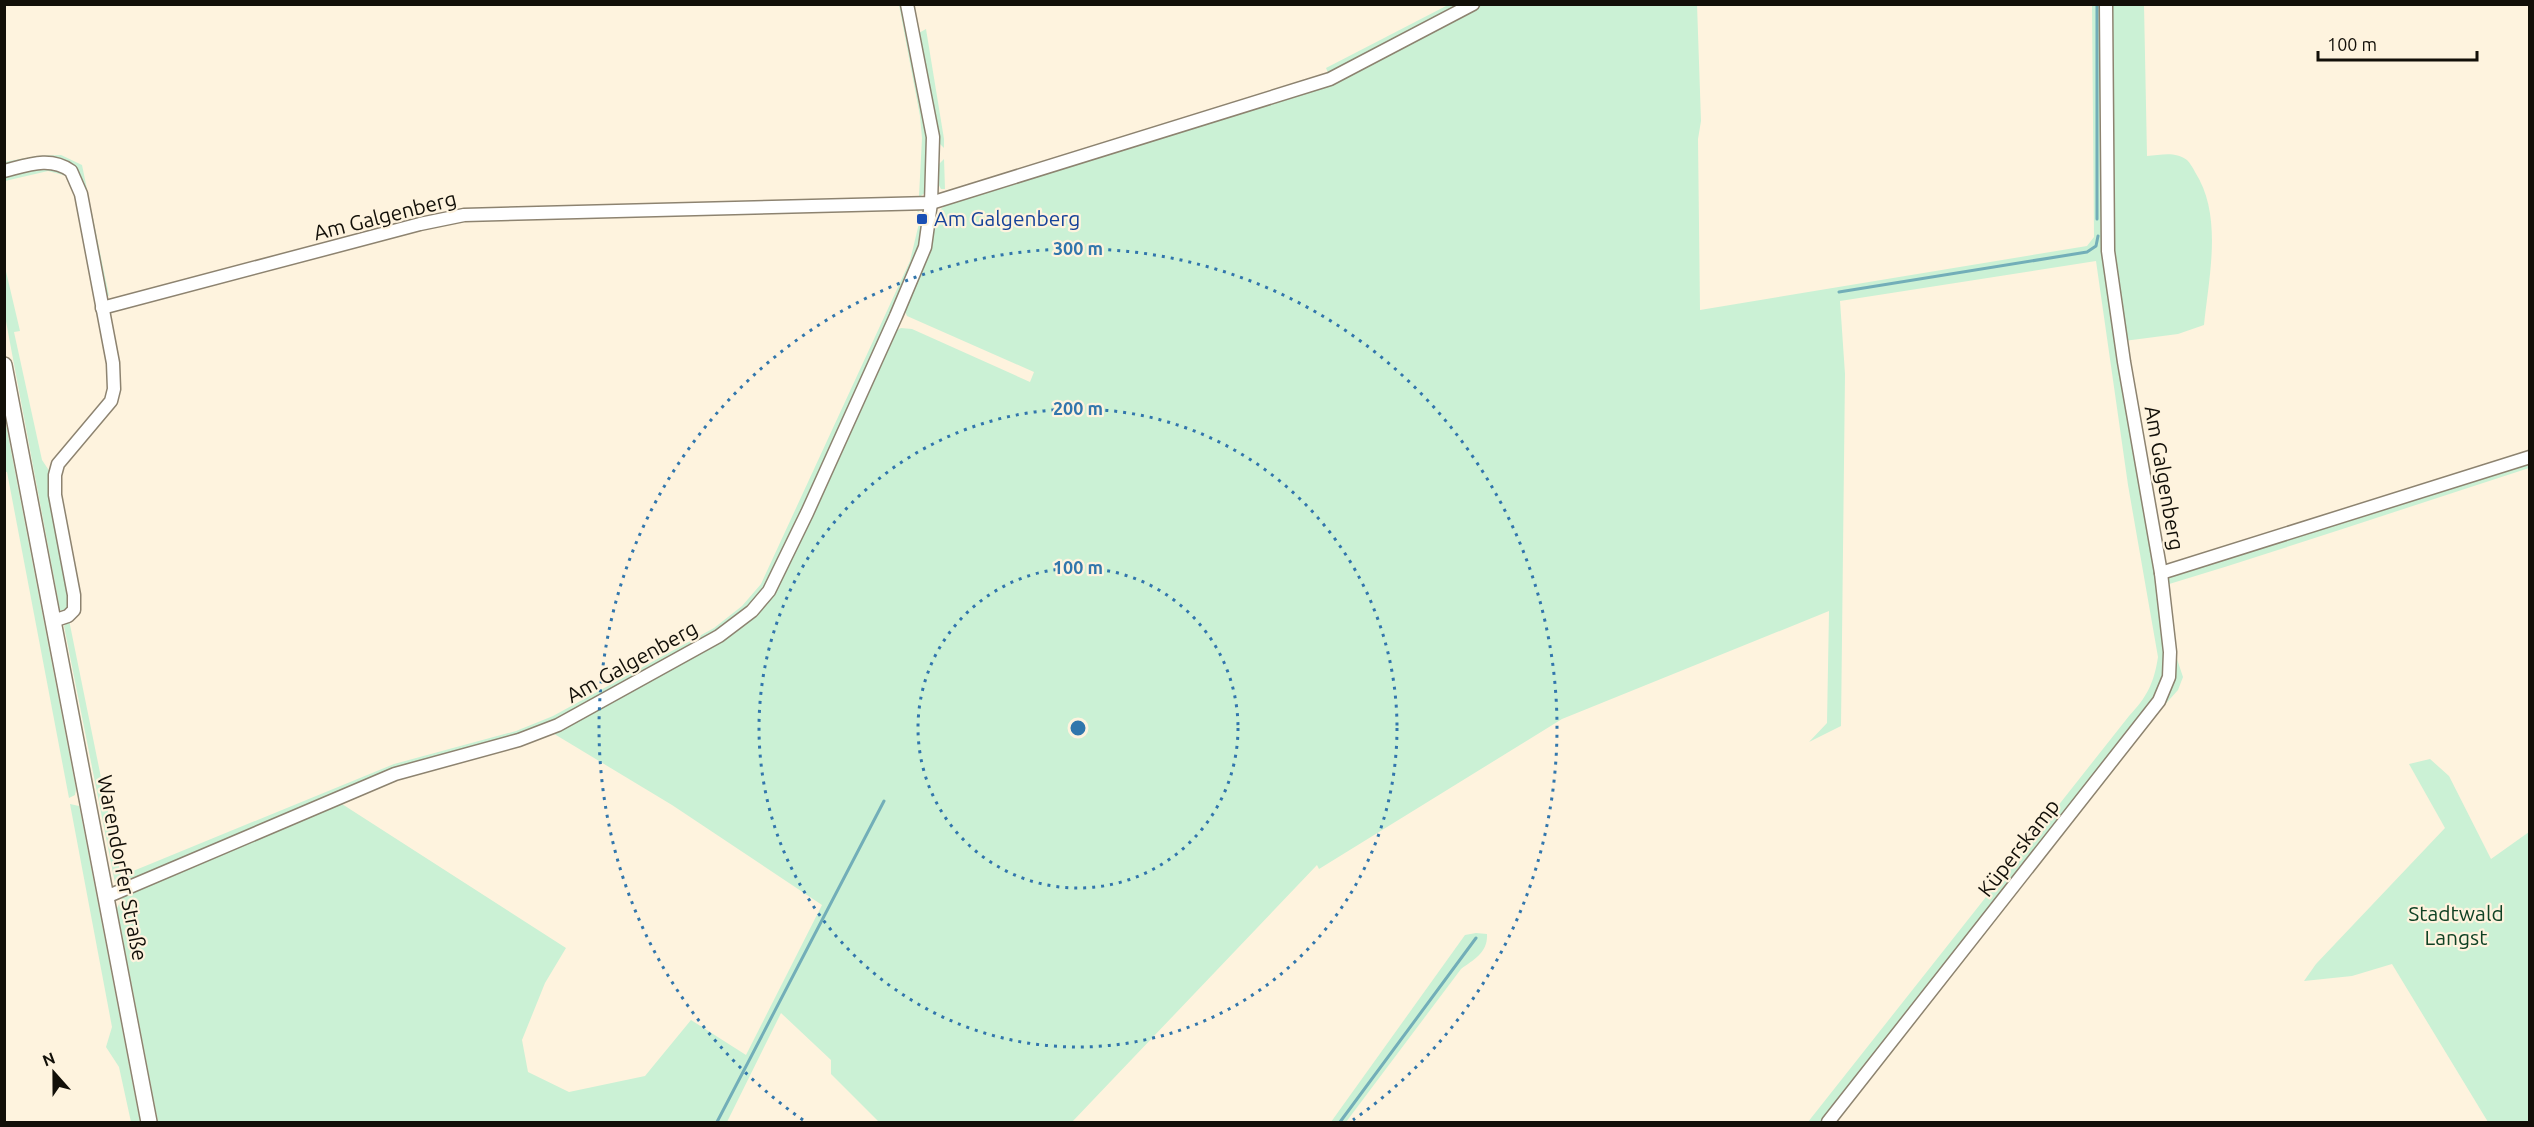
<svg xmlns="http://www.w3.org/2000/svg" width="2534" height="1127" font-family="Ubuntu,sans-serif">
  <rect width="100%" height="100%" fill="#fef3de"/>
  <g fill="#cbf1d5">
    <path d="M1697,4L1701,121L1698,139L1700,310L2087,246L2094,237L2092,5H2102L2104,236L2157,572L2165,646L2164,680L2157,697L1823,1122H1808L2129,716C2147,697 2154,683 2158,657L2128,485L2096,261L1840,301L1845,374L1841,726L1809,742L1827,723L1829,611L1562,719L1319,869L1317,865L1072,1122H879L831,1074V1060L781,1013L727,1122H158L117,908L123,896L331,804H342L566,948L545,983L522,1040L528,1072L569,1092L645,1076L691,1020L746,1055L822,905L672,805L551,732L756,612L893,332L901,328L912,329L1030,382L1034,372L907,316L904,309L933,216L950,201L1331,81L1477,5Z"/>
    <polygon points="899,5 905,5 929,137 926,192 914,201 919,196 922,138 920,116"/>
    <polygon points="1448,5 1463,5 1329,75 1326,68"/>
    <path d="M2110,5H2144L2147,156C2161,155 2175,151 2187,160C2190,163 2193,168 2195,172C2223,215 2209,276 2204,325L2178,334L2124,341L2112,250Z"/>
    <polygon points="926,29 944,139 944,148 936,140 917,34"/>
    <polygon points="61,155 82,165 109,296 106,295 74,170 5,166 4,162 37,156"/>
    <polygon points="944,159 945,189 941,189 937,182 937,166"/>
    <polygon points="38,166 58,169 67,176 48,171 5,181 5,175"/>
    <polygon points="914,208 924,215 922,245 767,588 749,610 718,634 556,722 461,753 119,885 115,883 64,626 69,620 121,876 394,764 516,731 553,716 714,628 742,606 761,584 910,261 920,219 919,213"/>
    <polygon points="4,263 20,331 14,332 42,460 52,475 70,607 65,611 60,610 5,316"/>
    <polygon points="4,414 76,789 75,795 69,798 7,472 5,472"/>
    <path d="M2529,459V468C2408,507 2288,548 2166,585L2169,578L2176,572Z"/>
    <polygon points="2175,653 2183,677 2178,690 2161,709"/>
    <polygon points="2430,759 2449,776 2491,859 2529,832 2529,1122 2488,1122 2392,964 2352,976 2304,981 2316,964 2445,828 2409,764"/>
    <polygon points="70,804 79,806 80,810 140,1122 131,1122 119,1067 106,1047 112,1027"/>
    <path d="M1476,933L1487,934C1488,953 1473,960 1461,969L1346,1122H1331L1465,935Z"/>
  </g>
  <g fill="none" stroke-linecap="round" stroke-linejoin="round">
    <g stroke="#72aeb8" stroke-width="3">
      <polyline points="2097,4 2097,219"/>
      <polyline points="1839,292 2087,252 2096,246 2098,236"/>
      <polyline points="717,1122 884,801"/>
      <polyline points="1340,1122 1476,938"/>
    </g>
    <defs>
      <g id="minor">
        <path d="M4,171C28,165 50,156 71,171L81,194L113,363L114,389L111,401L58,464L55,475V495L74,595V610L68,616L53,621"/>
        <polyline points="102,308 420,224 464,215 931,203 1330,79 1473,4"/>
        <polyline points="2161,573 2530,457"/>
        <polyline points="106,897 395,774 519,740 558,725 719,636 752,611 769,591 807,513 896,316 925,247 931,203 933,137 907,4"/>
        <polyline points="1828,1122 2159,701 2169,677 2170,652 2161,573 2124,362 2108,251 2106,4"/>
      </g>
      <polyline id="major" points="4,365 149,1122"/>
    </defs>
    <use href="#minor" stroke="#8d8370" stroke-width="15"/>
    <use href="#major" stroke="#8d8370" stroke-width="18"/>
    <use href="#minor" stroke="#fff" stroke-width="12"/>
    <use href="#major" stroke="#fff" stroke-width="15"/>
  </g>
  <g fill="none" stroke="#3176ac" stroke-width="3" stroke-dasharray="3 6">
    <circle cx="1078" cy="728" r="160"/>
    <circle cx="1078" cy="728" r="319"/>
    <path d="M803 1120A479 479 0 1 1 1353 1120"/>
  </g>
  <rect fill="#1a4fb4" stroke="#fef3de" stroke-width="2" x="916" y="213" width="12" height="12" rx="3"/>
  <g text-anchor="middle" stroke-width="4.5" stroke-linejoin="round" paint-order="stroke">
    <g font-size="21" fill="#120f08" stroke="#fef3de">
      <text transform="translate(385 216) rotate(-14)" y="7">Am Galgenberg</text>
      <text transform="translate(2164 478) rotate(80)" y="7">Am Galgenberg</text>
      <text transform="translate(632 662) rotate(-29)" y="7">Am Galgenberg</text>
      <text transform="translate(2019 848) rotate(-52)" y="7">Küperskamp</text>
      <text transform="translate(122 868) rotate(79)" y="7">Warendorfer Straße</text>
    </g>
    <g font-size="21" fill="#164399" stroke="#fef3de" text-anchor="start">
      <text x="934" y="226">Am Galgenberg</text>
    </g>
    <g font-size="21" fill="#104224" stroke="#fef3de">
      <text x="2456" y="921">Stadtwald<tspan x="2456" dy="24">Langst</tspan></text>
    </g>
  </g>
  <circle cx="1078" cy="728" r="9" fill="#3176ac" stroke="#fef3de" stroke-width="3"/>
  <g font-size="18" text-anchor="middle" font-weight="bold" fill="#3176ac" stroke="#fef3de" stroke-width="4.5" stroke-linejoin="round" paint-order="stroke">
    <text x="1078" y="255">300 m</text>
    <text x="1078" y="415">200 m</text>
    <text x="1078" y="574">100 m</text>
  </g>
  <rect width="2534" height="1127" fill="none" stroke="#120f08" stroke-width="12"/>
  <g transform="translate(54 1073) rotate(339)" stroke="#fef3de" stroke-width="4.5" paint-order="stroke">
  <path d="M0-4.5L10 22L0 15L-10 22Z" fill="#120f08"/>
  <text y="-9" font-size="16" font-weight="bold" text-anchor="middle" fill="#120f08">N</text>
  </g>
  <path d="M2318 51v9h159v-9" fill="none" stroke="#120f08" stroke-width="3"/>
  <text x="2327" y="51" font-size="18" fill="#120f08" stroke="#fef3de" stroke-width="4.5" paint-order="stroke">100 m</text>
</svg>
